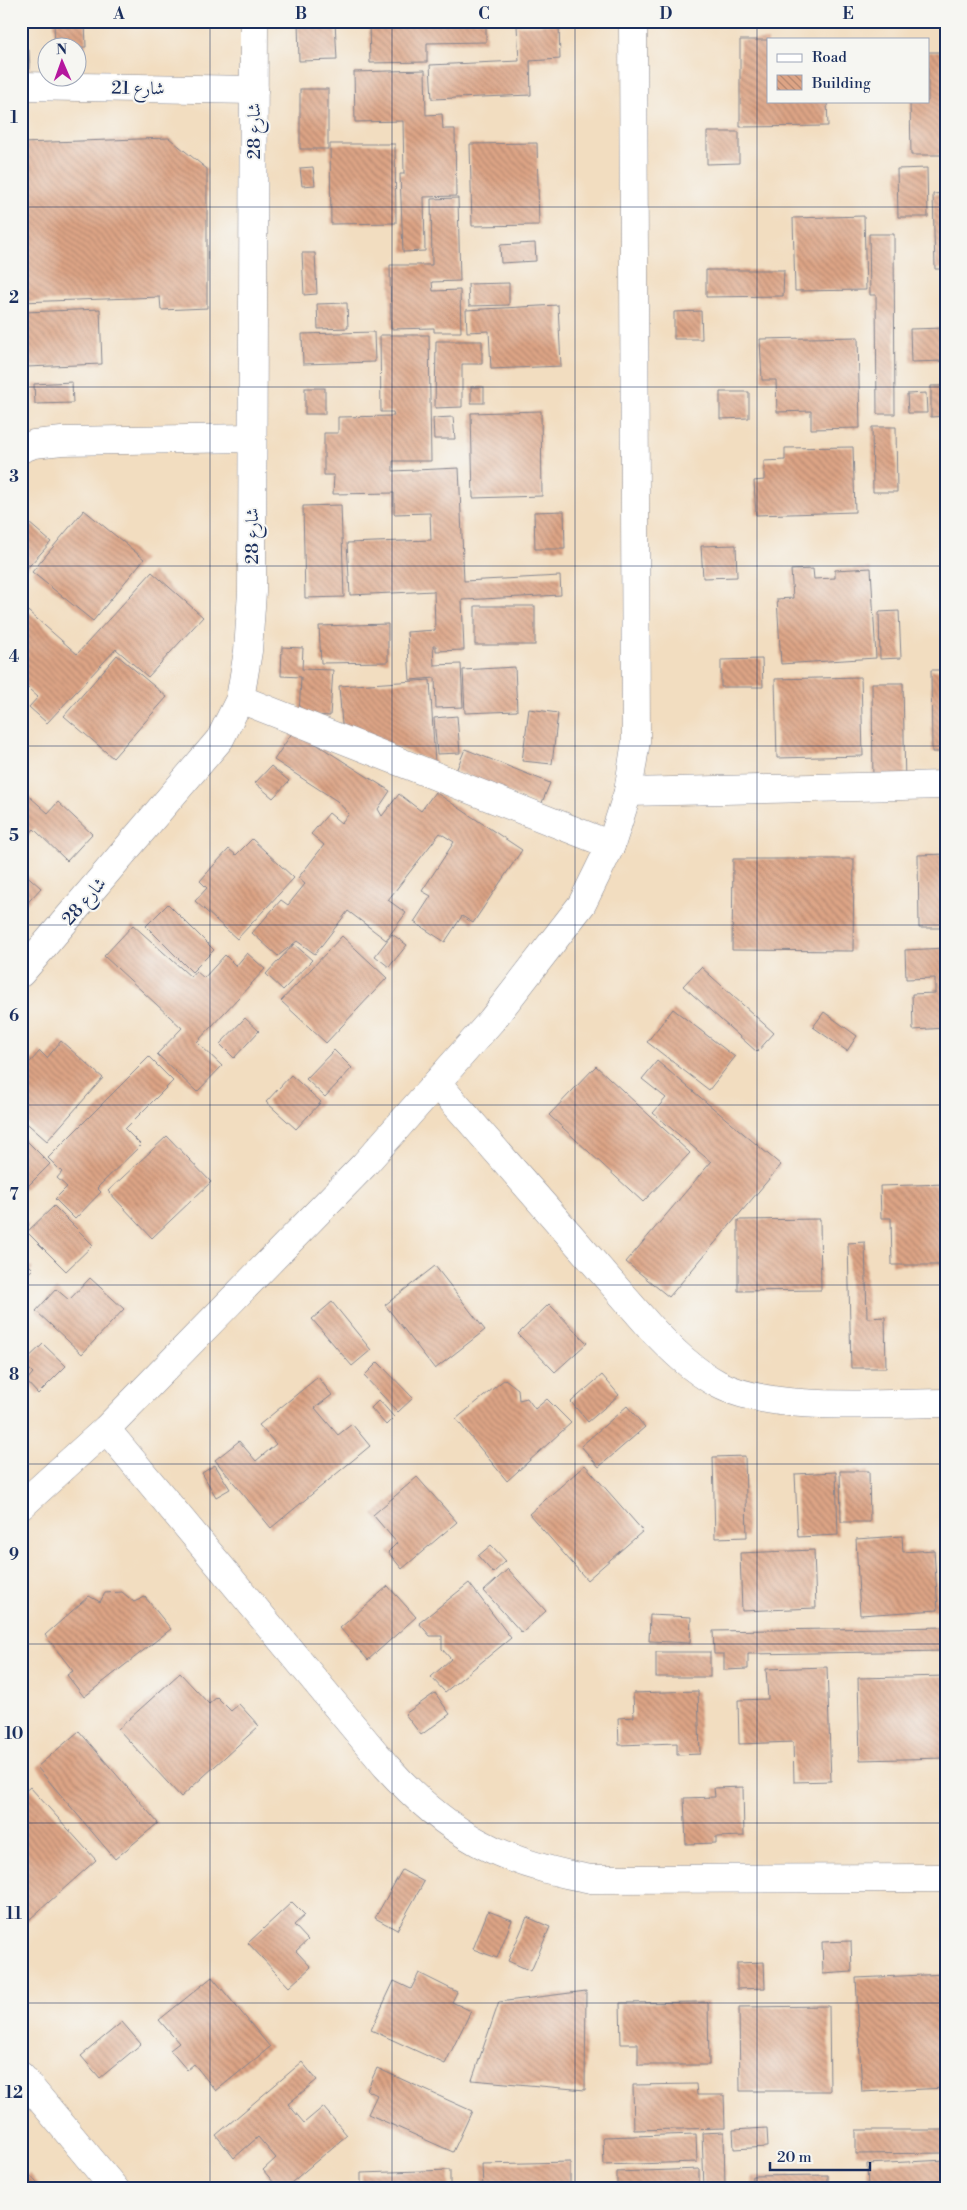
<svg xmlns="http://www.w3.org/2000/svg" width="967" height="2210" font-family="'Libre Bodoni',Amiri,serif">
  <defs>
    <pattern id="building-back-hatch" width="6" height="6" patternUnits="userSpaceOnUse" patternTransform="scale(1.25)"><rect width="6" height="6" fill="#dda485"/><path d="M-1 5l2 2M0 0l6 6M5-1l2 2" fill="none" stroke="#b28670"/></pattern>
  </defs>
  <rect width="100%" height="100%" fill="#f6f6f2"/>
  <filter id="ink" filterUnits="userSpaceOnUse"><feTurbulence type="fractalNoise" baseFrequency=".02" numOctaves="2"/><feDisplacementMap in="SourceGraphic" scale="10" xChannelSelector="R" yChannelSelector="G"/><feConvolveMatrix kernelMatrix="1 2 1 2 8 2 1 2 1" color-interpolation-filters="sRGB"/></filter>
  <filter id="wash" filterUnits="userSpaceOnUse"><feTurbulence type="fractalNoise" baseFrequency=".0096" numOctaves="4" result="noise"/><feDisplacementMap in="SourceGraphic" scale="20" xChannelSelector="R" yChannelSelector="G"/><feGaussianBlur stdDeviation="1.12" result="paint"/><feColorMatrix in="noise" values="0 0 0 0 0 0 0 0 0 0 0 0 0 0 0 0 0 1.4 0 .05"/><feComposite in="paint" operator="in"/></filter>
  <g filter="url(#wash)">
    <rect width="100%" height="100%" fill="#f2ddc0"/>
    <g id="blocks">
      <g fill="url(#building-back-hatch)">
        <polygon points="54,21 85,21 86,47 55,48"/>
        <polygon points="298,21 335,21 337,60 299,61"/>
        <polygon points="486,21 486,42 427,43 427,62 370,63 369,23"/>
        <polygon points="559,24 560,59 530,61 531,95 432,99 430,65 519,61 517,26"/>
        <polygon points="740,40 768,40 768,101 827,101 828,126 740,127"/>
        <polygon points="21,50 29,50 30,69 21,69"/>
        <polygon points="928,52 946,52 946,155 911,155 910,101 928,101"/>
        <polygon points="425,70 426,115 442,114 443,129 455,129 456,196 424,197 425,251 403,252 400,174 404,174 403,121 355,122 354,72"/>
        <rect x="300" y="89" width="28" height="60"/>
        <polygon points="707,132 739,132 739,163 707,164"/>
        <polygon points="169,138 207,169 207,308 161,310 160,297 21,302 21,143"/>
        <polygon points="537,143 539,225 472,226 470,144"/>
        <polygon points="330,144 395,144 396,223 331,224"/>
        <polygon points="313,167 315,185 302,186 300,168"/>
        <polygon points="927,168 928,217 898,217 897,169"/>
        <polygon points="946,193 946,269 935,269 933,194"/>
        <polygon points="458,198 460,281 432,282 433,291 460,290 461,332 434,332 434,328 391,329 390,265 432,265 431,199"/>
        <polygon points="864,216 866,290 795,291 793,218"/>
        <polygon points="869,234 894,234 895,414 877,414 876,295 870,295"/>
        <polygon points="535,243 536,261 501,263 500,245"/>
        <polygon points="302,253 315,253 317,294 304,295"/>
        <polygon points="706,270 784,270 783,296 706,297"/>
        <polygon points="509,283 509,305 469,306 468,284"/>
        <polygon points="347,303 348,328 318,329 317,304"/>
        <polygon points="558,305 561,366 491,369 489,331 467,332 466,310"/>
        <polygon points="100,309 102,364 26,367 24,312"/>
        <polygon points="701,311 702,339 674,339 674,312"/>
        <polygon points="946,328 946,361 911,362 910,329"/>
        <polygon points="374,332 375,362 303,364 302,334"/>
        <polygon points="380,335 429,335 431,461 393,461 393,471 459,468 464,581 560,576 561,595 462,600 464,650 436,651 436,646 433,646 434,665 461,664 463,707 436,708 435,678 410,680 407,632 435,630 434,591 350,595 347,543 431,540 430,513 394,514 394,493 333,494 334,475 324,475 324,433 338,433 338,417 394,416 393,412 381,412"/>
        <polygon points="858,337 860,428 811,429 811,411 777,412 776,380 762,380 760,339"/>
        <polygon points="436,341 482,341 482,364 462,364 462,407 435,408"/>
        <polygon points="72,382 73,403 35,404 34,384"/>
        <polygon points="931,386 946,386 946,416 931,417"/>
        <rect x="471" y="387" width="13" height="16"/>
        <rect x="305" y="388" width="20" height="26"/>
        <polygon points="720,392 749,392 749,418 720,419"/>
        <polygon points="926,393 927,413 908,413 907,394"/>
        <polygon points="541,411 542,496 473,498 471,413"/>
        <polygon points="453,417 455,439 434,439 433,418"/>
        <polygon points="872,427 896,427 897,492 873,492"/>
        <polygon points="853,447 855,512 756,515 754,481 764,480 764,461 785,460 785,448"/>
        <polygon points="341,505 344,597 305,598 303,506"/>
        <polygon points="84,510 144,559 93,621 32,572"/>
        <polygon points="564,511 565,549 535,549 534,512"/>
        <polygon points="21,516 51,542 21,575"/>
        <polygon points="736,545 737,577 703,578 701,546"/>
        <polygon points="871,568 876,658 781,664 777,599 793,598 791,570 813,569 814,579 835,578 835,570"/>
        <polygon points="152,572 203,617 148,677 116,649 47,723 29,707 38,697 21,682 21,605 77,654"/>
        <rect x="475" y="606" width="60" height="39"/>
        <polygon points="899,611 901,658 880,659 879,612"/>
        <polygon points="388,624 388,662 321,663 319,626"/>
        <polygon points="282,647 303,648 302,669 333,670 330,716 299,714 301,677 281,676"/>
        <polygon points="117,655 167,697 113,758 64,716"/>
        <polygon points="762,659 763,687 721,687 721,660"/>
        <polygon points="515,667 517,711 465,713 463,670"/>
        <polygon points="931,670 946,670 946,752 932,752"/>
        <polygon points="861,677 863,756 777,758 775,679"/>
        <polygon points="430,680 435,763 342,725 339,686"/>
        <polygon points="872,683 903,683 905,786 873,786"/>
        <polygon points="529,709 558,713 552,764 522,761"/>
        <polygon points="457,716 460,753 437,754 434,718"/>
        <polygon points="294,730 390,791 378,809 382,816 399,794 421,811 435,792 522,850 473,923 462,916 445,942 414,922 431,896 422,891 454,842 440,833 388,900 406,913 386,940 348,911 315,954 297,941 278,956 252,933 281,900 288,905 305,884 298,878 324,845 311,834 329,813 341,823 349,814 337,801 274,760"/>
        <polygon points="465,749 550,783 541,805 456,771"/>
        <polygon points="271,766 289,781 273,798 255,783"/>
        <polygon points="21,789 48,813 58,802 92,834 67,861 34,829 21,844"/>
        <polygon points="252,839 294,878 237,939 195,901 207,888 200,881 214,865 229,849 236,855"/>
        <polygon points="946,854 946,928 919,928 918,855"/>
        <polygon points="733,859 854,859 853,951 732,950"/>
        <polygon points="21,870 41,888 21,910"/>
        <polygon points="168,904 214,950 192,972 146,926"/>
        <polygon points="133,925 191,977 196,971 204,978 225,955 236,966 247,953 265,969 197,1042 222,1066 197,1092 157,1054 182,1028 104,956"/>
        <polygon points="392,934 407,945 389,967 375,956"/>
        <polygon points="342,936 387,978 326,1043 281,1001"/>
        <polygon points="294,944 312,960 283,990 266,974"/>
        <polygon points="946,948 946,1028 913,1030 912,994 935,993 935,978 906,979 905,950"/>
        <polygon points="701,967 774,1033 757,1052 683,986"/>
        <polygon points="673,1009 735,1057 709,1090 647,1042"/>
        <polygon points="824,1012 857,1036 847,1051 813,1027"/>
        <polygon points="245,1018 259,1031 234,1058 220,1044"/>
        <polygon points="61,1041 103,1078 47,1141 21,1118 21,1072 40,1051 47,1058"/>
        <polygon points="334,1050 352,1068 325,1097 306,1079"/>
        <polygon points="149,1057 173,1081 125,1129 141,1145 97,1188 101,1192 75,1219 55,1199 67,1187 57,1178 62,1172 48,1158"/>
        <polygon points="657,1061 781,1165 669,1297 626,1262 711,1162 653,1113 666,1098 642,1079"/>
        <polygon points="596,1066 690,1153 643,1202 549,1115"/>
        <polygon points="291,1075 321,1102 296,1129 266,1102"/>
        <polygon points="21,1135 50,1164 21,1193"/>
        <polygon points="167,1136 211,1182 152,1238 108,1191"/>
        <polygon points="946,1184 946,1265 892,1265 891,1218 881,1218 880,1186"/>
        <polygon points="54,1206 93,1245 66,1271 27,1232"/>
        <polygon points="21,1217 29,1225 21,1232"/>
        <polygon points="820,1219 821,1290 738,1291 738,1220"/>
        <polygon points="865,1242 867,1318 885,1317 886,1368 851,1368 848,1243"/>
        <polygon points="21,1257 33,1269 21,1280"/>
        <polygon points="435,1266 485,1330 435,1369 385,1305"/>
        <polygon points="90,1278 124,1309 82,1354 36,1311 56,1289 69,1300"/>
        <polygon points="332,1302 371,1350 352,1366 312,1319"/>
        <polygon points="549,1304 587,1343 555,1372 518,1334"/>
        <polygon points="43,1344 66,1366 38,1394 26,1381 33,1373 23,1363"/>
        <polygon points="378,1362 413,1398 398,1412 364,1376"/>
        <polygon points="602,1375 619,1395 588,1422 571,1402"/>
        <polygon points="318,1377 332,1395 315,1408 338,1435 352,1424 370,1446 271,1528 215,1460 239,1441 256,1461 276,1444 259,1425"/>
        <polygon points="505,1379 518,1389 519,1400 527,1398 535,1409 547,1399 571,1423 507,1481 456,1419"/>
        <polygon points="379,1400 394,1417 386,1425 371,1408"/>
        <polygon points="627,1406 645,1427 599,1467 581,1446"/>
        <polygon points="745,1456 747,1537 715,1538 713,1457"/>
        <polygon points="215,1465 230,1489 216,1497 202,1473"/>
        <polygon points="585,1465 643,1531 587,1580 529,1514"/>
        <polygon points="840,1471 869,1471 870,1522 841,1522"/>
        <polygon points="836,1472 838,1535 798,1537 795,1474"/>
        <polygon points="417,1477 457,1522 402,1569 388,1552 397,1543 373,1515"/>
        <polygon points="902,1536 903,1552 934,1550 938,1610 860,1615 856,1539"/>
        <polygon points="491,1545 506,1561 493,1573 478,1556"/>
        <polygon points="814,1550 816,1608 742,1611 740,1553"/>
        <polygon points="508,1569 546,1611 522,1633 484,1591"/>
        <polygon points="469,1583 511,1638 445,1692 431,1677 451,1659 442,1649 442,1636 430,1636 419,1623"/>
        <polygon points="388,1586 416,1617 368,1660 340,1628"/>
        <polygon points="122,1592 134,1602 145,1597 171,1629 84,1697 67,1675 73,1671 45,1635 89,1596 100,1602 105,1593"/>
        <polygon points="650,1615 691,1617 690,1643 649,1641"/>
        <polygon points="946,1627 946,1651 748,1654 748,1669 724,1670 724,1654 714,1654 713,1631"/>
        <rect x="656" y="1652" width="54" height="25"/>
        <polygon points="827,1667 831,1781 794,1782 793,1742 739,1744 738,1700 768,1699 766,1669"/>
        <polygon points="180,1673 209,1704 217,1697 231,1711 239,1704 259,1726 181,1797 118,1729"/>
        <polygon points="946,1676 946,1758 860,1760 858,1678"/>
        <polygon points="698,1691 700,1754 677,1755 677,1743 619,1745 618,1718 634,1717 633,1693"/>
        <polygon points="435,1693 450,1714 421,1735 405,1714"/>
        <polygon points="79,1731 158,1823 115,1859 37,1767"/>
        <polygon points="30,1787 96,1860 21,1927 21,1795"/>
        <polygon points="743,1787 744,1836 716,1837 716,1843 686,1844 684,1798 715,1797 714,1788"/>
        <polygon points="402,1870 424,1882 397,1930 375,1918"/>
        <polygon points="292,1902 305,1915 294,1925 308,1940 296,1951 311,1967 289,1987 248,1943"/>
        <polygon points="488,1911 512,1920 497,1958 473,1949"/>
        <polygon points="527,1917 550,1927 531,1971 508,1961"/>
        <polygon points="851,1941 852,1972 823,1974 822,1942"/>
        <polygon points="764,1962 765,1988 737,1989 737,1963"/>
        <polygon points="419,1973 457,1992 452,2002 471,2011 445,2064 371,2030 394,1981 411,1989"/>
        <polygon points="946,1974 946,2088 862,2092 856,1978"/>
        <polygon points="212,1977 270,2047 216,2091 194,2064 187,2070 170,2050 179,2043 159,2020"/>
        <polygon points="586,1991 585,2090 472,2080 499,2002"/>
        <polygon points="708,2002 709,2065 638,2065 638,2044 621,2044 620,2003"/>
        <polygon points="829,2006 830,2091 740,2091 739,2007"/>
        <polygon points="122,2022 141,2044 100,2078 81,2056"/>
        <polygon points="302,2062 317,2080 288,2104 304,2123 323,2107 347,2135 284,2189 279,2189 263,2170 276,2158 258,2137 234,2158 216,2135"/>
        <polygon points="377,2068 472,2111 453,2152 368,2114 377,2095 367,2090"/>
        <polygon points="696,2084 697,2095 724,2095 725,2128 634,2130 633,2085"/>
        <polygon points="767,2128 768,2147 734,2149 733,2130"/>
        <polygon points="856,2130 946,2130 946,2153 856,2154"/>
        <polygon points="724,2132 725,2189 704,2189 702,2133"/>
        <polygon points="696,2134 697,2162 604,2165 603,2137"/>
        <polygon points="946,2160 946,2189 868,2189 867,2164"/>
        <polygon points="570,2162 570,2189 483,2189 482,2164"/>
        <polygon points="699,2169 699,2189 617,2189 617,2172"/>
        <polygon points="450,2170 450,2189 361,2189 361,2173"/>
        <polygon points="29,2174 42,2189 21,2189 21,2180"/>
        <polygon points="828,2175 828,2189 752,2189 752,2176"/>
      </g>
    </g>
  </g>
  <g filter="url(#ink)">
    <use href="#blocks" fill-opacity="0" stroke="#86868f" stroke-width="1"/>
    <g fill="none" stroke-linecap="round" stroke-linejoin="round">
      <defs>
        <g id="minor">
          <polyline points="21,86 254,90"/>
          <polyline points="21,449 34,444 62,441 252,438"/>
          <polyline points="240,699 611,845"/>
          <polyline points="628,792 946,785"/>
          <polyline points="21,973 220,739 240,699 248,651 252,592 254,21"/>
          <path d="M437,1083L651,1328C672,1350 691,1369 718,1384C772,1413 883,1403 946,1403"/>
          <path d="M106,1429L386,1766C447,1834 501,1863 591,1879L946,1878"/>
          <polyline points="21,1506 106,1429 364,1165 492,1020 582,904 611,845 628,792 636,741 633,21"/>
          <polyline points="21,2076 115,2189"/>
        </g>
      </defs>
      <use href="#minor" stroke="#86868f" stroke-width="29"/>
      <use href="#minor" stroke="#fff" stroke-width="28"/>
    </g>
  </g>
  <path fill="none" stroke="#1b2f5e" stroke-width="1" stroke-opacity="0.55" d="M210,21V2189M392,21V2189M575,21V2189M757,21V2189M21,207H946M21,387H946M21,566H946M21,746H946M21,925H946M21,1105H946M21,1285H946M21,1464H946M21,1644H946M21,1823H946M21,2003H946"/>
  <g text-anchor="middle" stroke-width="4" stroke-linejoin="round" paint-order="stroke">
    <g font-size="18" fill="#1b2f5e" stroke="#f6f6f2">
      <text transform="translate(138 88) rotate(1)" y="6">شارع 21</text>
      <text transform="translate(254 131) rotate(-90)" y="6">شارع 28</text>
      <text transform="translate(252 536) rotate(-90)" y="6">شارع 28</text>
      <text transform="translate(84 901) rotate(-49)" y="6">شارع 28</text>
    </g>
  </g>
  <rect width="967" height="2210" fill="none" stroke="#f6f6f2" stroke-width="55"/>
  <rect x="767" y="38" width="162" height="65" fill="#f6f6f2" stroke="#9ea6b7"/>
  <rect x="777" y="54" width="25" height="8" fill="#ffffff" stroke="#9ea6b7"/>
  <text x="812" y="62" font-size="15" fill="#1b2f5e">Road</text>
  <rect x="777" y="75" width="25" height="15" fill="url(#building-back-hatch)" stroke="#9ea6b7"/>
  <text x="812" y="88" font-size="15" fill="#1b2f5e">Building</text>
  <g transform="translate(62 62) rotate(358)"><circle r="24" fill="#f6f6f2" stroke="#9ea6b7"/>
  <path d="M0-4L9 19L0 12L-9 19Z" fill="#b5179e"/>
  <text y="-8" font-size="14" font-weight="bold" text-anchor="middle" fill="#1b2f5e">N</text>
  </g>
  <path d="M770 2162v8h100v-8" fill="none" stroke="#1b2f5e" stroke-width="2.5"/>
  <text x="777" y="2162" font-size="15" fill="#1b2f5e" stroke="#f6f6f2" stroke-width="4" paint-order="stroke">20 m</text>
  <rect x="28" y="28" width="912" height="2154" fill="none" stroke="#1b2f5e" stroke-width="2"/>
  <g font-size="16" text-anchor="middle" font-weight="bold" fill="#1b2f5e">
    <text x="119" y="19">A</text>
    <text x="301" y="19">B</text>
    <text x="484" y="19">C</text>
    <text x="666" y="19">D</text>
    <text x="848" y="19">E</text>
    <text x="14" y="123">1</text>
    <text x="14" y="303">2</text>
    <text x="14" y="482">3</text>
    <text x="14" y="662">4</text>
    <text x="14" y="841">5</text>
    <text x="14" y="1021">6</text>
    <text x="14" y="1200">7</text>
    <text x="14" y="1380">8</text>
    <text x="14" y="1560">9</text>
    <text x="14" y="1739">10</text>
    <text x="14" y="1919">11</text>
    <text x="14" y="2098">12</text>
  </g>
</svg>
